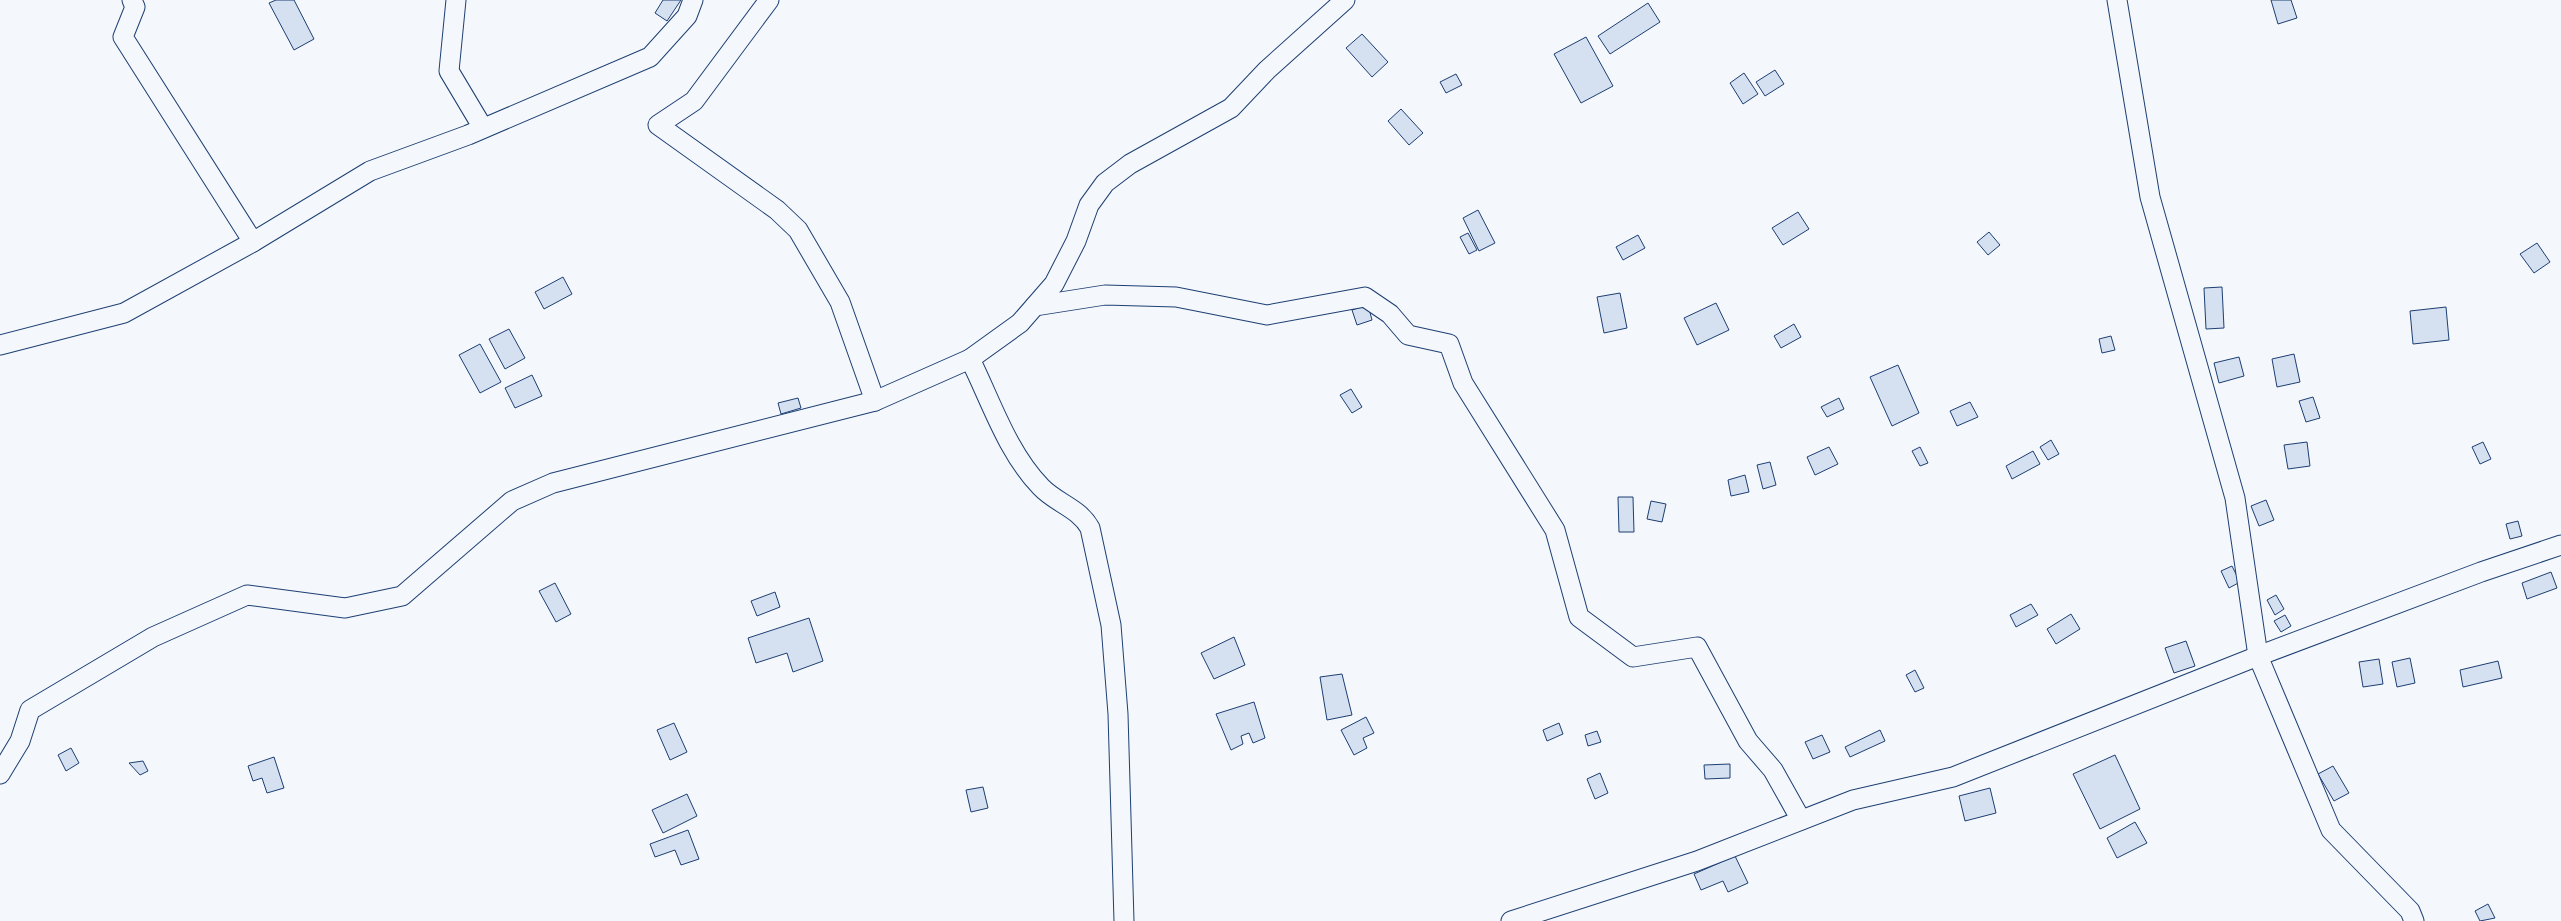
<svg xmlns="http://www.w3.org/2000/svg" width="2561" height="921" font-family="Figtree,sans-serif">
  <rect width="100%" height="100%" fill="#f4f7fb"/>
  <g fill="#d5e0f0" stroke="#1d3f73">
    <polygon points="276,0 294,0 314,39 294,50 269,3"/>
    <polygon points="663,0 681,0 667,21 655,13"/>
    <polygon points="2271,0 2291,0 2297,18 2278,24"/>
    <polygon points="1648,3 1660,22 1610,54 1598,36"/>
    <polygon points="1362,34 1388,62 1372,77 1346,48"/>
    <polygon points="1586,37 1613,86 1581,103 1554,54"/>
    <polygon points="1775,70 1784,84 1765,96 1756,82"/>
    <polygon points="1744,73 1758,94 1743,104 1730,83"/>
    <polygon points="1456,74 1462,85 1446,93 1440,82"/>
    <polygon points="1401,109 1423,133 1409,145 1388,121"/>
    <polygon points="1478,210 1495,243 1479,251 1463,218"/>
    <polygon points="1798,212 1809,229 1783,245 1772,228"/>
    <polygon points="1989,232 2000,245 1988,255 1977,242"/>
    <polygon points="1468,233 1477,250 1469,254 1460,237"/>
    <polygon points="1638,235 1645,248 1623,260 1616,247"/>
    <polygon points="2537,243 2550,262 2534,273 2520,254"/>
    <polygon points="563,277 572,294 544,309 535,292"/>
    <polygon points="2222,287 2224,328 2206,329 2204,288"/>
    <polygon points="1620,293 1627,328 1604,333 1597,297"/>
    <polygon points="1716,303 1729,330 1697,345 1684,318"/>
    <polygon points="1368,305 1372,320 1357,325 1352,310"/>
    <polygon points="2446,307 2449,340 2413,344 2410,311"/>
    <polygon points="1794,324 1801,337 1781,348 1774,336"/>
    <polygon points="509,329 525,358 505,369 489,339"/>
    <polygon points="2111,336 2115,350 2102,353 2099,339"/>
    <polygon points="480,344 501,382 480,393 459,355"/>
    <polygon points="2294,354 2300,382 2277,387 2272,359"/>
    <polygon points="2239,357 2244,376 2219,383 2214,363"/>
    <polygon points="1898,365 1919,413 1892,426 1870,377"/>
    <polygon points="532,375 542,396 515,408 505,388"/>
    <polygon points="1351,389 1362,407 1352,413 1340,395"/>
    <polygon points="2313,397 2320,418 2306,422 2299,401"/>
    <polygon points="798,398 801,408 781,414 778,403"/>
    <polygon points="1839,398 1844,409 1827,417 1821,407"/>
    <polygon points="1970,402 1978,417 1957,426 1950,411"/>
    <polygon points="2051,440 2059,454 2048,460 2040,447"/>
    <polygon points="2307,442 2310,466 2288,469 2284,445"/>
    <polygon points="2483,442 2491,459 2480,464 2472,447"/>
    <polygon points="1829,447 1838,464 1815,475 1807,457"/>
    <polygon points="1920,447 1928,463 1920,466 1912,451"/>
    <polygon points="2033,451 2040,464 2012,479 2006,466"/>
    <polygon points="1770,462 1776,485 1763,489 1757,465"/>
    <polygon points="1745,475 1749,492 1731,496 1728,480"/>
    <polygon points="1618,497 1633,497 1634,532 1619,532"/>
    <polygon points="2266,500 2274,520 2259,526 2251,506"/>
    <polygon points="1651,501 1666,504 1662,522 1647,519"/>
    <polygon points="2518,521 2522,536 2510,539 2506,524"/>
    <polygon points="2232,566 2240,582 2229,588 2221,571"/>
    <polygon points="2551,572 2557,588 2527,599 2522,583"/>
    <polygon points="555,583 571,614 556,622 539,591"/>
    <polygon points="775,592 780,607 757,616 751,601"/>
    <polygon points="2276,595 2284,609 2275,615 2267,600"/>
    <polygon points="2031,604 2038,615 2016,627 2010,615"/>
    <polygon points="2071,614 2080,629 2056,644 2047,629"/>
    <polygon points="2285,615 2291,626 2281,632 2274,621"/>
    <polygon points="809,618 823,661 793,672 787,653 756,663 748,638"/>
    <polygon points="1234,637 1245,665 1214,679 1201,653"/>
    <polygon points="2186,641 2195,666 2174,673 2165,648"/>
    <polygon points="2410,658 2415,683 2397,687 2392,662"/>
    <polygon points="2379,659 2383,684 2363,687 2359,662"/>
    <polygon points="2498,661 2502,678 2463,687 2460,670"/>
    <polygon points="1915,670 1924,688 1915,692 1906,675"/>
    <polygon points="1342,674 1352,715 1327,720 1320,677"/>
    <polygon points="1254,702 1265,738 1253,743 1249,733 1241,736 1243,744 1231,750 1216,714"/>
    <polygon points="1366,717 1374,733 1363,738 1367,748 1354,755 1341,730"/>
    <polygon points="674,723 687,752 670,760 657,730"/>
    <polygon points="1559,723 1563,734 1547,741 1543,730"/>
    <polygon points="1880,730 1885,741 1850,757 1845,747"/>
    <polygon points="1597,731 1601,742 1588,746 1585,735"/>
    <polygon points="1822,735 1830,752 1813,759 1805,742"/>
    <polygon points="71,748 79,763 66,771 58,755"/>
    <polygon points="2115,755 2140,809 2100,829 2073,774"/>
    <polygon points="274,757 284,788 267,793 262,778 253,781 248,766"/>
    <polygon points="143,761 148,771 140,775 129,763"/>
    <polygon points="1730,764 1730,778 1705,779 1704,765"/>
    <polygon points="2333,766 2349,793 2334,801 2318,774"/>
    <polygon points="1600,773 1608,793 1595,799 1587,779"/>
    <polygon points="983,787 988,808 971,812 966,790"/>
    <polygon points="1990,788 1996,813 1965,821 1959,796"/>
    <polygon points="687,794 697,816 663,833 652,810"/>
    <polygon points="2135,822 2147,843 2117,858 2107,838"/>
    <polygon points="688,830 699,859 681,865 675,850 655,857 650,844"/>
    <polygon points="1735,856 1748,883 1728,892 1723,881 1701,890 1694,874"/>
    <polygon points="2488,904 2495,918 2480,921 2475,911"/>
  </g>
  <g fill="none" stroke-linecap="round" stroke-linejoin="round">
    <defs>
      <g id="street">
        <polyline points="132,0 135,7 123,37 253,242"/>
        <polyline points="456,0 449,71 483,128"/>
        <polyline points="769,0 694,101 658,125 777,210 798,230 840,302 875,401"/>
        <polyline points="2117,0 2150,197 2235,498 2258,656 2331,830 2410,911 2414,921"/>
        <polyline points="1035,306 1105,295 1176,297 1267,315 1365,297 1390,314 1408,335 1449,344 1463,383 1555,530 1579,617 1633,657 1697,647 1748,741 1773,770 1801,820"/>
        <polyline points="0,345 124,313 253,242 370,171 468,135 650,57 687,16 693,0"/>
        <polyline points="0,774 20,741 30,710 153,637 247,595 345,608 402,596 512,501 553,483 875,401 970,359"/>
        <path d="M1124,921L1118,714L1111,625L1090,528C1079,508 1056,503 1041,487C1007,452 991,401 970,359L1020,323L1054,284L1076,241L1089,205L1105,183L1130,164L1231,108L1267,70L1345,0"/>
        <polyline points="1511,921 1697,861 1853,800 1953,777 2258,656 2481,572 2561,545"/>
      </g>
    </defs>
    <use href="#street" stroke="#1d3f73" stroke-width="21"/>
    <use href="#street" stroke="#f4f7fb" stroke-width="19"/>
  </g>
</svg>
